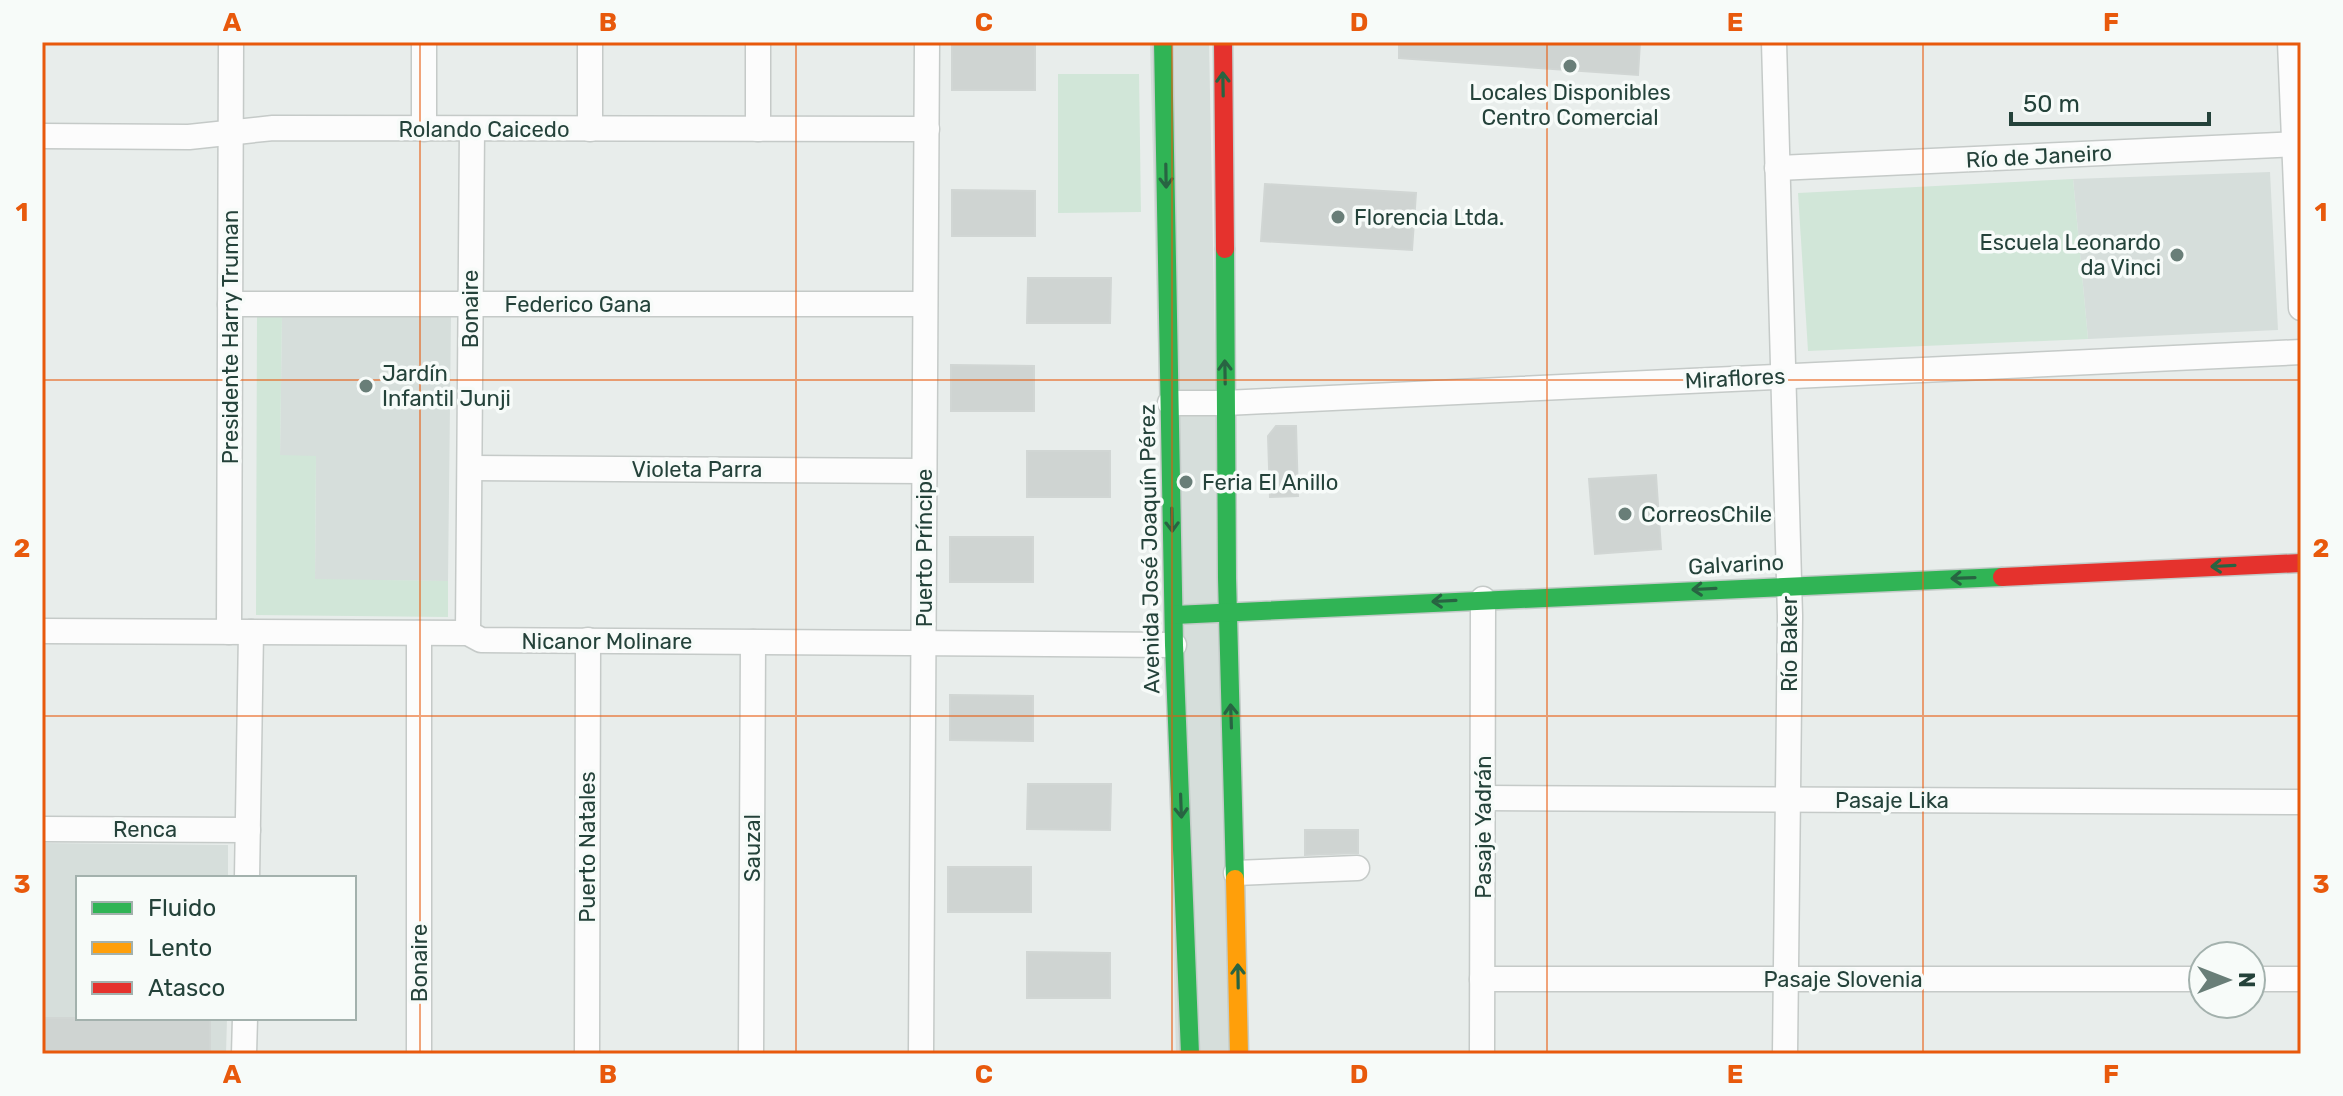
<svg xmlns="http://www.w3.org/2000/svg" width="2343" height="1096" font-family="Rubik,sans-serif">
  <rect width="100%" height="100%" fill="#e8edeb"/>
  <g fill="#d6dedb">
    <polygon points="1150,42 1209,42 1229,1054 1176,1054"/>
    <polygon points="2270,172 2278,330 2088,339 2073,179"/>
    <polygon points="282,316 451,316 448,581 315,580 316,456 280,456"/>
    <polygon points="42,843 228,845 228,878 78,878 78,1018 227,1018 226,1054 42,1054"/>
  </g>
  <g fill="#d1e6d8">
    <polygon points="1058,74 1139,74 1141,212 1058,213"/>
    <polygon points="2073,179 2088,339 1808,351 1798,193"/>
    <polygon points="257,315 282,316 280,455 316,456 315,579 448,581 448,617 256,615"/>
  </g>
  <g fill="#cfd4d2" stroke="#d1d6d4" stroke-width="2">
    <polygon points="1399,42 1640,42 1638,75 1399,58"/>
    <rect x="952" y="45" width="83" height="45"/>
    <polygon points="1265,184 1416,193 1412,250 1261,241"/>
    <polygon points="952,190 1035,191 1035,236 952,236"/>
    <polygon points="1028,278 1111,278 1110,323 1027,323"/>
    <polygon points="951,365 1034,366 1034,411 951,411"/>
    <polygon points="1276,426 1296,426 1298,496 1270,497 1268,436"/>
    <rect x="1027" y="451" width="83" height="46"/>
    <polygon points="1656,475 1661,549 1595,554 1589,479"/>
    <rect x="950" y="537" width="83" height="45"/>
    <polygon points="950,695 1033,696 1033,741 950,740"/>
    <polygon points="1028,784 1111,784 1110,830 1027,829"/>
    <polygon points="1305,830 1358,830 1358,853 1305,855"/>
    <rect x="948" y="867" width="83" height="45"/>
    <polygon points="1027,952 1110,953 1110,998 1027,998"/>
    <polygon points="42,1018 210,1018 210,1054 44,1054"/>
  </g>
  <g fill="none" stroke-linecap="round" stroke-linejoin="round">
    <defs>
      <g id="street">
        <polyline points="758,42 758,129"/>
        <polyline points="1774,42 1790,616 1785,1054"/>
        <polyline points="2290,42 2301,308"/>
        <polyline points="424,129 424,42"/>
        <polyline points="590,129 590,42"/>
        <polyline points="42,136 189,137 273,128 927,129"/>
        <polyline points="1777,168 2301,144"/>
        <polyline points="230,304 925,304"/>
        <polyline points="1170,403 1225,403 2301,352"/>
        <polyline points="470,468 924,471"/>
        <polyline points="42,631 468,633 481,640 1174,645"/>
        <polyline points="229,632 231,42"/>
        <polyline points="419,633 419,1054"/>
        <polyline points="468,633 472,129"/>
        <polyline points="1483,798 2301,802"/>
        <polyline points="42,829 248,830"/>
        <polyline points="1236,873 1357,868"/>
        <polyline points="247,878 251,632"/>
        <polyline points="1482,979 2203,979"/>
        <polyline points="2251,979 2301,979"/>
        <polyline points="244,1054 245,1018"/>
        <polyline points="587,1054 588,640"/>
        <polyline points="751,1054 753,642"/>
        <polyline points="921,1054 927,42"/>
        <polyline points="1482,1054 1483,599"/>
      </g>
      <g id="fast">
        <polyline points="1163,42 1174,645 1190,1054"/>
        <polyline points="1225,249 1227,578 1235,879"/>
        <polyline points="1174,615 2002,577"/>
      </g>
      <polyline id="slow" points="1235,879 1239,1054"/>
      <g id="jam">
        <polyline points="1223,42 1225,249"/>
        <polyline points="2002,577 2301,563"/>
      </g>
    </defs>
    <use href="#street" stroke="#c5cac8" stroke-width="27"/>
    <use href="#fast" stroke="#c3cbc8" stroke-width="21"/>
    <use href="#slow" stroke="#c3cbc8" stroke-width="21"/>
    <use href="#jam" stroke="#c3cbc8" stroke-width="21"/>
    <use href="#street" stroke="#fcfcfc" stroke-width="24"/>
    <use href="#fast" stroke="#30b455" stroke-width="18"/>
    <use href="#slow" stroke="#ff9f0a" stroke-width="18"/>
    <use href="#jam" stroke="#e5322d" stroke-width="18"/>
  </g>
  <defs><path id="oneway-shaft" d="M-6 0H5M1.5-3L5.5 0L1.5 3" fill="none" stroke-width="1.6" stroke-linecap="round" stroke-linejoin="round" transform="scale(2)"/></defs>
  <g stroke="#286442">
    <use href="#oneway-shaft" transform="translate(1223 84) rotate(-91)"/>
    <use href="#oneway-shaft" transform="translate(1166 176) rotate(89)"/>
    <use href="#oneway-shaft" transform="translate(1225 372) rotate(-91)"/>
    <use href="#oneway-shaft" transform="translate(1172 520) rotate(89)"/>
    <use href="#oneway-shaft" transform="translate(2223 566) rotate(177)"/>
    <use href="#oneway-shaft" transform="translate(1963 578) rotate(178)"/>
    <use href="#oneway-shaft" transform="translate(1704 589) rotate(177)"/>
    <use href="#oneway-shaft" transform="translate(1444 601) rotate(177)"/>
    <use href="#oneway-shaft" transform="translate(1231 716) rotate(-92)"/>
    <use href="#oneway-shaft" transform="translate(1181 806) rotate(88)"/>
    <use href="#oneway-shaft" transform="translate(1238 976) rotate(-91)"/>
  </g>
  <path fill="none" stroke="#e8590c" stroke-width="2" stroke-opacity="0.55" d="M420,42V1054M796,42V1054M1172,42V1054M1547,42V1054M1923,42V1054M42,380H2301M42,716H2301"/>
  <g fill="#697e78" stroke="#f7fbf9" stroke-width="3">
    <circle cx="1570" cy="66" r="8"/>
    <circle cx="1338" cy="217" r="8"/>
    <circle cx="2177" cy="255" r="8"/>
    <circle cx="366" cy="386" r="8"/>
    <circle cx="1186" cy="482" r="8"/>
    <circle cx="1625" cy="514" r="8"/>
  </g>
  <g text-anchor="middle" stroke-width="7" stroke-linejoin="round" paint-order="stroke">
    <g font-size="22" fill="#24423a" stroke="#f7fbf9" text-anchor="start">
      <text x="1570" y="100" text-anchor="middle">Locales Disponibles<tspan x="1570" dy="25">Centro Comercial</tspan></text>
      <text x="1354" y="225">Florencia Ltda.</text>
      <text x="2161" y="250" text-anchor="end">Escuela Leonardo<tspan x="2161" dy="25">da Vinci</tspan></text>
      <text x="382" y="381">Jardín<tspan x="382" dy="25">Infantil Junji</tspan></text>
      <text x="1202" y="490">Feria El Anillo</text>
      <text x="1641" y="522">CorreosChile</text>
    </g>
    <g font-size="22" fill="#24423a" stroke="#f7fbf9">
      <text x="484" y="137">Rolando Caicedo</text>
      <text transform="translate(2039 156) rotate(-3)" y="8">Río de Janeiro</text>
      <text x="578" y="312">Federico Gana</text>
      <text transform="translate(470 309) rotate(-90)" y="8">Bonaire</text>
      <text transform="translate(230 337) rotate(-90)" y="8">Presidente Harry Truman</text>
      <text transform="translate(1735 378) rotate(-3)" y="8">Miraflores</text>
      <text x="697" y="477">Violeta Parra</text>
      <text transform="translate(924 548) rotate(-90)" y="8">Puerto Príncipe</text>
      <text transform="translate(1149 549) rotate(-91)" y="8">Avenida José Joaquín Pérez</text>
      <text transform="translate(1736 564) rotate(-3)" y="8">Galvarino</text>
      <text x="607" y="649">Nicanor Molinare</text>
      <text transform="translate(1789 644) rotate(-90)" y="8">Río Baker</text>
      <text x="1892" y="808">Pasaje Lika</text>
      <text transform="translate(1483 827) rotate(-90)" y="8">Pasaje Yadrán</text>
      <text x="145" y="837">Renca</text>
      <text transform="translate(587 847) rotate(-90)" y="8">Puerto Natales</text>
      <text transform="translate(752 848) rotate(-90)" y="8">Sauzal</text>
      <text transform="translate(419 963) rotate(-90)" y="8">Bonaire</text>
      <text x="1843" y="987">Pasaje Slovenia</text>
    </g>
  </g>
  <rect width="2343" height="1096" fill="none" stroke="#f7fbf9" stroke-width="88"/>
  <rect x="76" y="876" width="280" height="144" fill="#f7fbf9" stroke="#a3b1ad" stroke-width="2"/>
  <rect x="92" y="902" width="40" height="12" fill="#30b455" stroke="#a3b1ad" stroke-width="2"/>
  <text x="148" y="916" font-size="24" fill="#24423a">Fluido</text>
  <rect x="92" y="942" width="40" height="12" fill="#ff9f0a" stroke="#a3b1ad" stroke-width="2"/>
  <text x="148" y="956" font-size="24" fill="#24423a">Lento</text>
  <rect x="92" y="982" width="40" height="12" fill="#e5322d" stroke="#a3b1ad" stroke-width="2"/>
  <text x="148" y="996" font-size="24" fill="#24423a">Atasco</text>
  <g transform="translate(2227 980) rotate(90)"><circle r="38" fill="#f7fbf9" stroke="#a3b1ad" stroke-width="2"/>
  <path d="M0-6L14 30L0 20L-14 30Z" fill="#697e78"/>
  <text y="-12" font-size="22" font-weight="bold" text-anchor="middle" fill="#24423a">N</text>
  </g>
  <path d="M2011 112v12h198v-12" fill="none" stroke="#24423a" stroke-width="4"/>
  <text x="2023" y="112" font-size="24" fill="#24423a" stroke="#f7fbf9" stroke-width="6" paint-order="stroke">50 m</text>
  <rect x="44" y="44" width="2255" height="1008" fill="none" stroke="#e8590c" stroke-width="3"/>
  <g font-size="26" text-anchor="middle" font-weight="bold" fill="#e8590c">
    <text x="232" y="31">A</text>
    <text x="608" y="31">B</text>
    <text x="984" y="31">C</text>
    <text x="1359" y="31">D</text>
    <text x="1735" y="31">E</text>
    <text x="2111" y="31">F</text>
    <text x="22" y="221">1</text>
    <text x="2321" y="221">1</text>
    <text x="22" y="557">2</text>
    <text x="2321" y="557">2</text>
    <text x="22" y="893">3</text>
    <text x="2321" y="893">3</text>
    <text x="232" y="1083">A</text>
    <text x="608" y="1083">B</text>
    <text x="984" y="1083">C</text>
    <text x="1359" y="1083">D</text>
    <text x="1735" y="1083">E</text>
    <text x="2111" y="1083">F</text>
  </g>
</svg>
